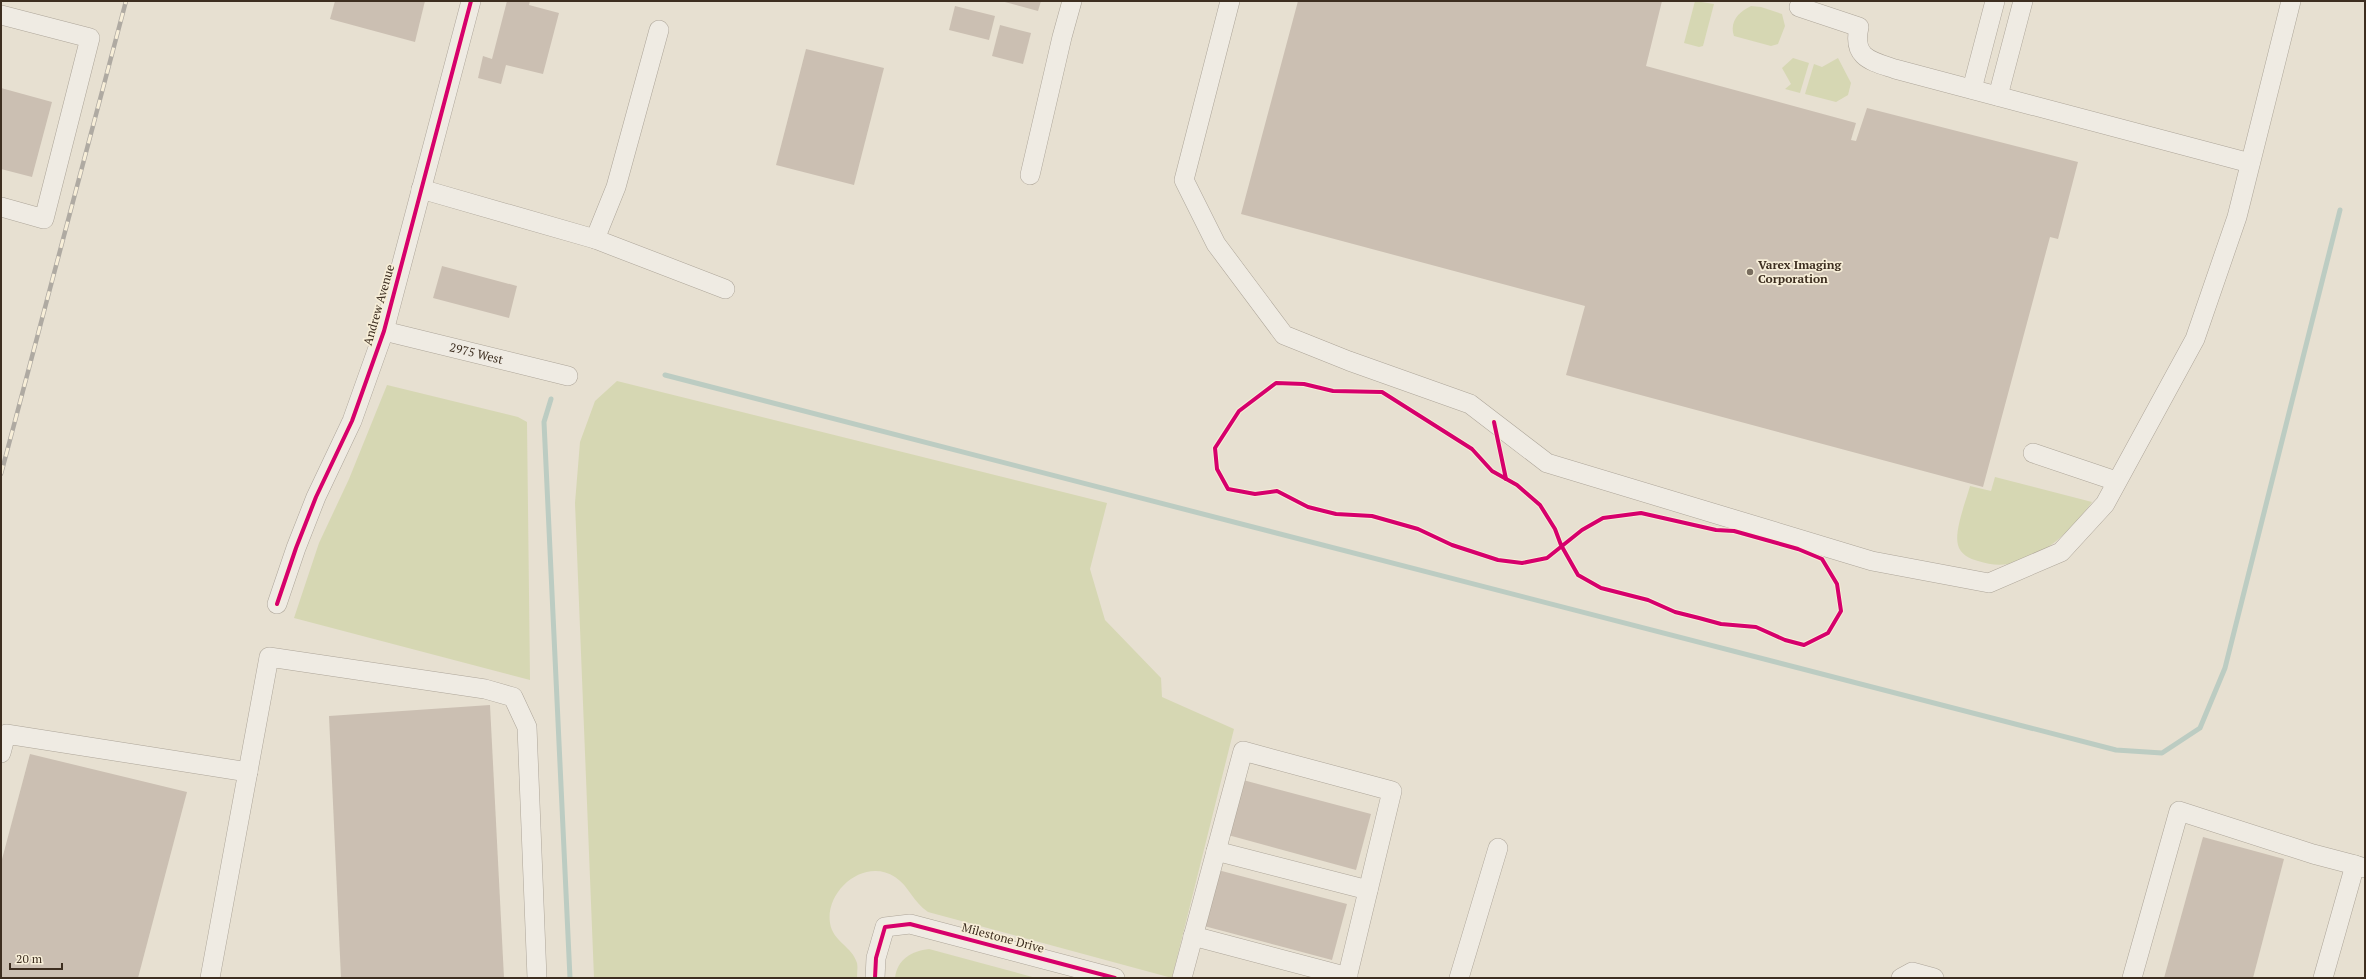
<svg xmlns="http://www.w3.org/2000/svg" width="2366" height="979" font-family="'PT Serif',serif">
  <rect width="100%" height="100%" fill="#e7e0d1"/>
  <g fill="#d6d7b3">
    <polygon points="1695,1 1714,4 1703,46 1699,47 1684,43"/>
    <path d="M1751,6L1761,7L1782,14L1785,26L1778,44L1771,46L1734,36C1729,21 1739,12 1751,6Z"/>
    <polygon points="1793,58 1809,63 1800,93 1785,89 1791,84 1782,68"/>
    <polygon points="1838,58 1851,83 1848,95 1836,102 1805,94 1814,64 1822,67"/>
    <path d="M617,381L1107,503L1090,569L1105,620L1161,678L1162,697L1234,729L1172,978L928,912C913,902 909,886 895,877C865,857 825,890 830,923C833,942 852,946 857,963C858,967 857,973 857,978H594L575,503L580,442L595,401Z"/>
    <polygon points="387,385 518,417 527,422 530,680 294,618 319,543 349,479"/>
    <path d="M1995,477L2092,502C2067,537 2024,577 1978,561C1970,559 1960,554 1958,545C1954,531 1966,501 1970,486L1991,491Z"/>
    <path d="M929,949L1036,978H895C897,959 912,951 929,949Z"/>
  </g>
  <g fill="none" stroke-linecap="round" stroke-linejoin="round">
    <g stroke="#bcccc2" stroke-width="5">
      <polyline points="665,375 2116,750 2162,753 2200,728 2225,668 2340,210"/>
      <polyline points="551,399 544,422 570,978"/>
    </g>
  </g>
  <g fill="#cbbfb2">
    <polygon points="335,1 425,1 415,42 330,19"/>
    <polygon points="507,1 530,1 529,5 559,13 543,74 506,65 501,84 478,78 483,56 492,59"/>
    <polygon points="1001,1 1041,1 1038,11"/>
    <polygon points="1298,1 1662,1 1646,66 1856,123 1851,140 1856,141 1867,108 2078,162 2058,239 2050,237 1983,487 1566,375 1585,306 1241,214"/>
    <polygon points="955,6 995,16 989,40 949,30"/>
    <polygon points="1000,25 1031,33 1023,64 992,56"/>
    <polygon points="806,49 884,68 854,185 776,165"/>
    <polygon points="1,88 52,102 32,177 1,169"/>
    <polygon points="442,266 517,286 509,318 433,298"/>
    <polygon points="490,705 504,978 341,978 329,716"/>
    <polygon points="30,754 187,792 138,978 1,978 1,863"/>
    <polygon points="1243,780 1371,814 1356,870 1228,835"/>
    <polygon points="2203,837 2284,859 2253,978 2164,978"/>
    <polygon points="1218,870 1347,904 1332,960 1204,926"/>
  </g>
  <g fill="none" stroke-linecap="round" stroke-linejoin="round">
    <defs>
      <g id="minor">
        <polyline points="1230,1 1184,180 1216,244 1284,335 1349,361 1470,404 1547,463 1872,561 1989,583 2061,552 2105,504 2195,339 2237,217 2291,1"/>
        <path d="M1799,7L1859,27C1852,58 1871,61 1895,69L2250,163"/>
        <polyline points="1,15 90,38 44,219 1,207"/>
        <polyline points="1972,89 1995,1"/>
        <polyline points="1998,96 2023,1"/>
        <polyline points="1030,175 1062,37 1072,1"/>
        <polyline points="421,189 595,239 616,187 659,30"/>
        <polyline points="595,239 725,289"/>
        <path id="s1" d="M384,331L568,376"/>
        <polyline points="2033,453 2116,481"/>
        <polyline points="277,604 296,548 316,497 352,421 384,331 471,1"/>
        <polyline points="1,753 6,734 248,772"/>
        <polyline points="1216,851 1368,890"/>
        <polyline points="1193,936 1348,977"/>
        <polyline points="210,978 269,657 485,689 513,697 527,727 537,978"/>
        <polyline points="875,978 876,958 885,927 910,924 1115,978"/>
        <polyline points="1182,978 1243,751 1392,791 1347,978"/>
        <polyline points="1459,978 1498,848"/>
        <polyline points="1901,978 1912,972 1934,978"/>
        <polyline points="2132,978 2179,811 2313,854 2355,865"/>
        <polyline points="2323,978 2355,865 2365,868"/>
      </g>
    </defs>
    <use href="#minor" stroke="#ada599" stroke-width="20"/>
    <use href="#minor" stroke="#efebe3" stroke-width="19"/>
    <defs>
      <polyline id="rail" points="1,474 126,1"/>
    </defs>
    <use href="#rail" stroke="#afaaa2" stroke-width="4.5"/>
    <use href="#rail" stroke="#f7eed8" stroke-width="3" stroke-dasharray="9" stroke-linecap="butt"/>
    <defs>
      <g id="cycleway">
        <polyline points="1494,422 1506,479"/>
        <polyline points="1561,545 1555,529 1540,505 1517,485 1492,471 1472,449 1382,392 1333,391 1304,384 1276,383 1239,411 1215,448 1217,469 1228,489 1255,494 1277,491 1308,507 1336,514 1372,516 1418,529 1452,545 1498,560 1522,563 1547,558 1582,530 1603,518 1641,513 1716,530 1734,531 1798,549 1822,559 1837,584 1841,611 1828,633 1804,645 1785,640 1756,627 1721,624 1699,618 1675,612 1648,600 1601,588 1578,575 1561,545"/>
        <polyline points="277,604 296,548 316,497 352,421 384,331 471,1"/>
        <polyline points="875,978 876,958 885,927 910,924 1115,978"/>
      </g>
    </defs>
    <use href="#cycleway" stroke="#f7eed8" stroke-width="6"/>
    <use href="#cycleway" stroke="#d6006c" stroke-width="4"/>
  </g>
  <circle fill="#786c5e" stroke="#f7eed8" stroke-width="1.5" cx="1750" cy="272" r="4"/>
  <g text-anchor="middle" stroke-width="3.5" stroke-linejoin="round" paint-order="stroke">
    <g font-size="12" font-weight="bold" fill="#3d2e20" stroke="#f7eed8" text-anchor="start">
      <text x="1758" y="269">Varex Imaging<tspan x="1758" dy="14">Corporation</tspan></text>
    </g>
    <g font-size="12" fill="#3d2e20" stroke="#f7eed8">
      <text transform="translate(379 305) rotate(-74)" y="4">Andrew Avenue</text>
      <text dy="4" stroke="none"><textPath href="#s1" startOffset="95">2975 West</textPath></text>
      <text transform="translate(1003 938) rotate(15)" y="4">Milestone Drive</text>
    </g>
  </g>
  <rect width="2366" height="979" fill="none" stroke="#3d2e20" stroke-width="4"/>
  <path d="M10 963v6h52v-6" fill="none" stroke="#3d2e20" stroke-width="2"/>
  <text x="16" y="963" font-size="12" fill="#3d2e20" stroke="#f7eed8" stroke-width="3" paint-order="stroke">20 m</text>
</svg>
